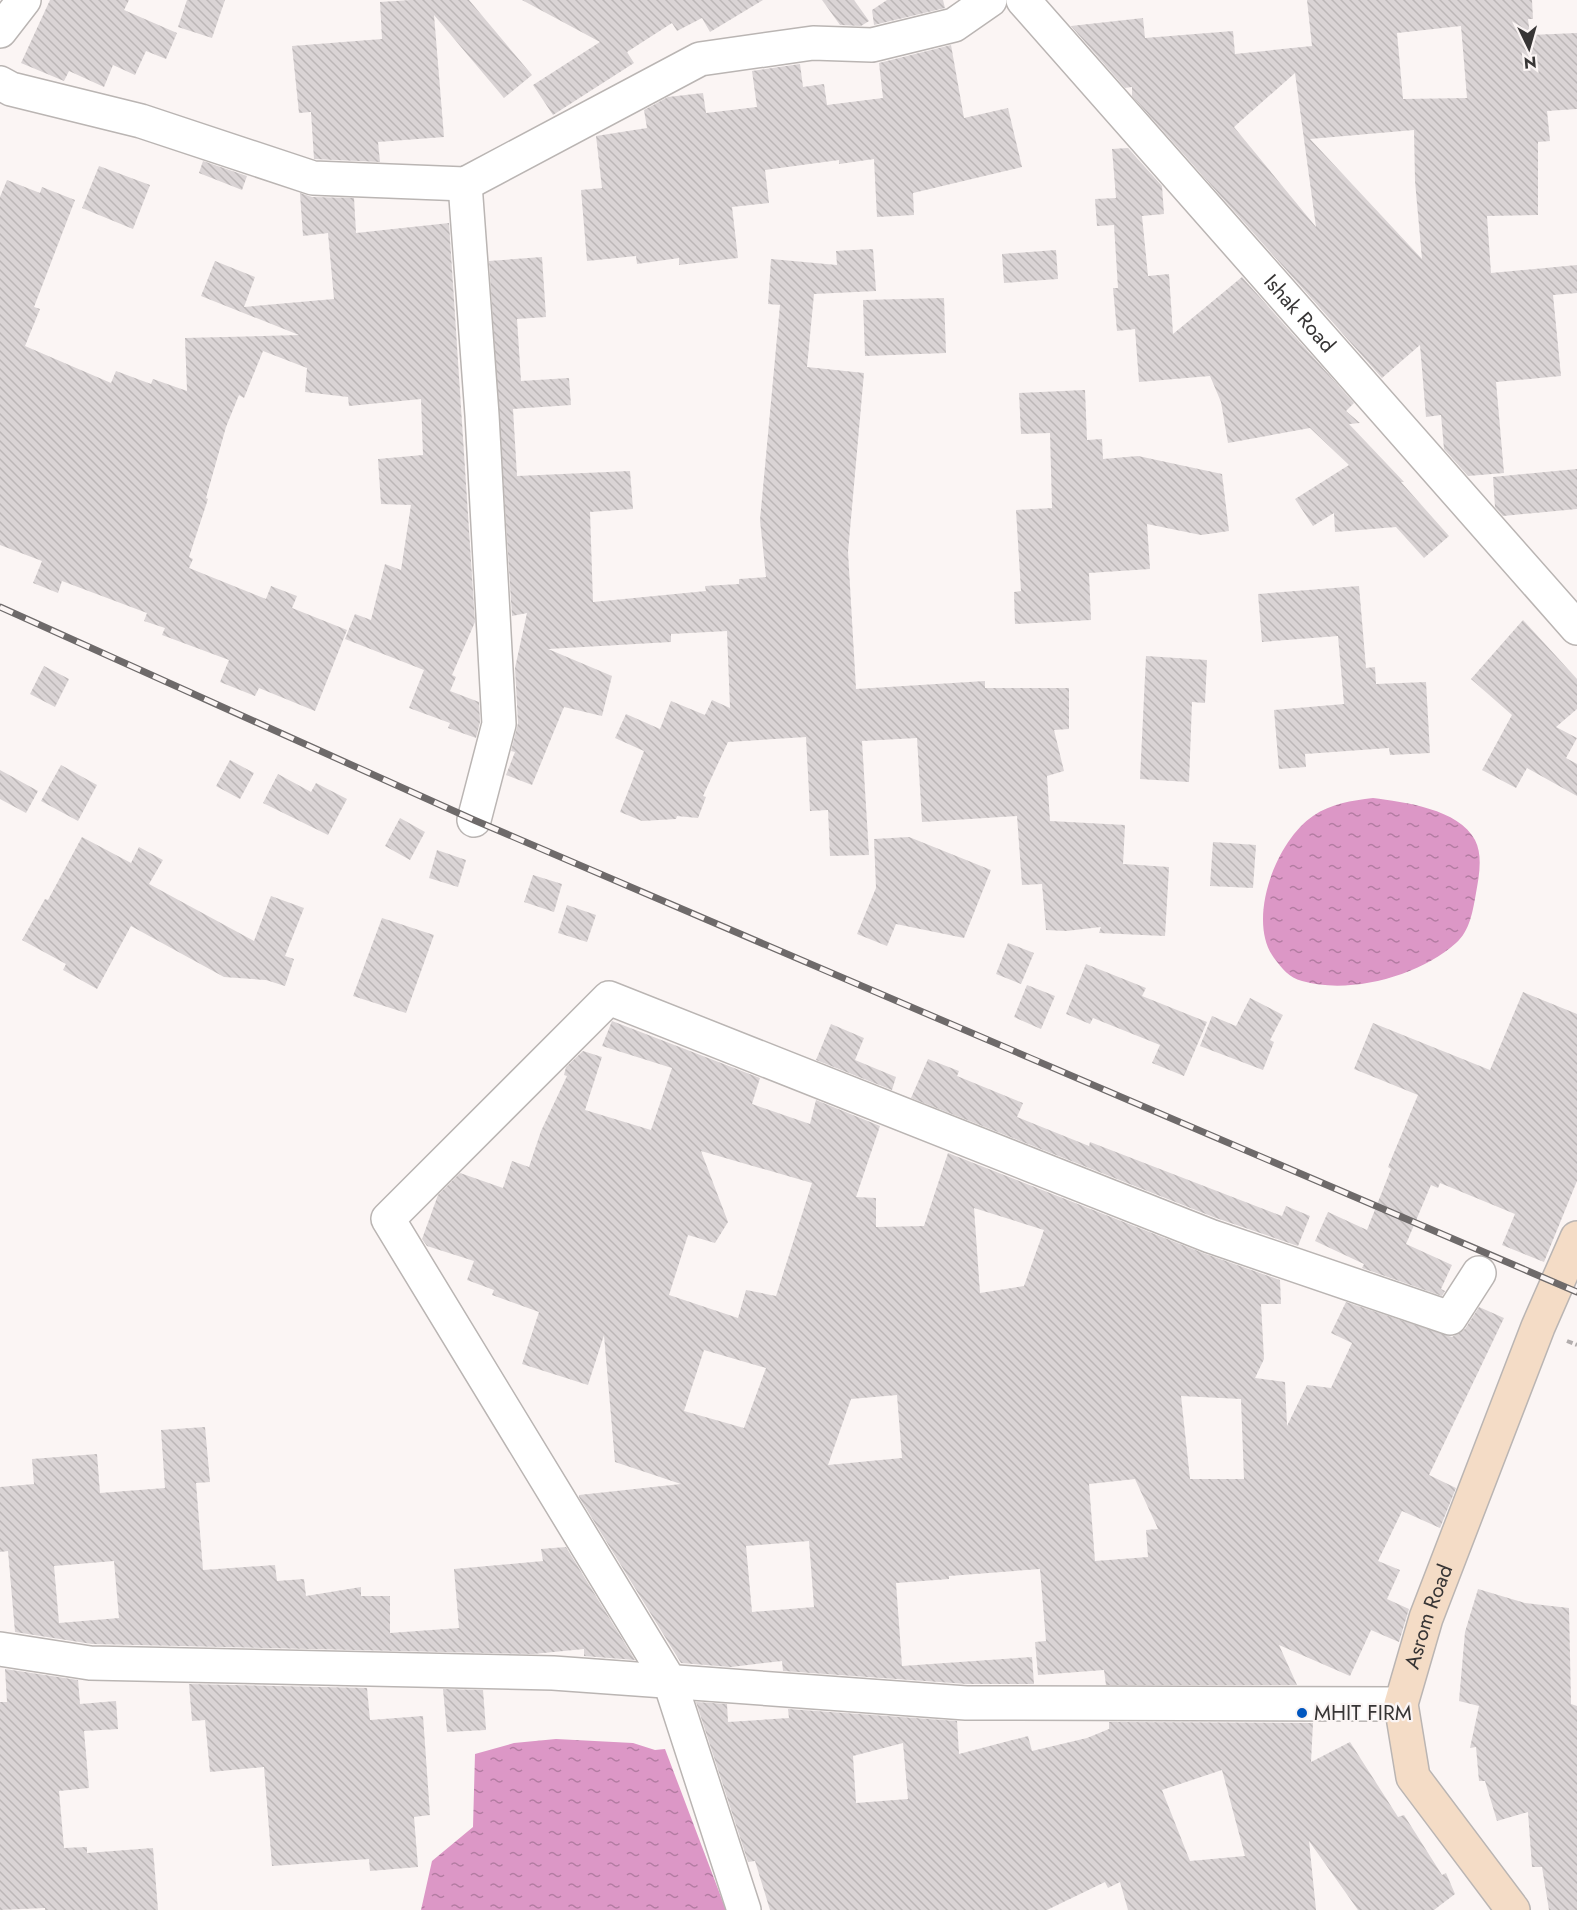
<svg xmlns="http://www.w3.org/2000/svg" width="1577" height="1910" font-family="Jost,sans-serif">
  <defs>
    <pattern id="water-ripples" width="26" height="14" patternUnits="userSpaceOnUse" patternTransform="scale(1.5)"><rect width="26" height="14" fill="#dc97c6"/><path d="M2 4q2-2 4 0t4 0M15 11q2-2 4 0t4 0" fill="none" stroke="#b37ca2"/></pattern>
    <pattern id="building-back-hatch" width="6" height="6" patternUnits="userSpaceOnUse" patternTransform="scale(1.5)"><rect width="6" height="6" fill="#dad4d5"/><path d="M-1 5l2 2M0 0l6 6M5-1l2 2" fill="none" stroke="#bcb7b7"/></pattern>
  </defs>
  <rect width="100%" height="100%" fill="#fbf5f4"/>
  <g fill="url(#water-ripples)">
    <path d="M1373,798C1404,802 1459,809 1475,840C1483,855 1479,877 1476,893C1473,910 1470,931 1456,943C1419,976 1350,995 1302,981C1289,978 1282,968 1274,958C1246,920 1276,841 1313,816C1332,803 1351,801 1373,798Z"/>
    <polygon points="556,1739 633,1743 655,1750 665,1749 726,1910 421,1910 432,1861 473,1827 475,1754 514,1743"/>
  </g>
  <g fill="url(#building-back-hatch)" fill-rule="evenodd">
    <polygon points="50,0 129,0 124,10 177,33 166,59 146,51 135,75 113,65 104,87 69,71 64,81 21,63"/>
    <polygon points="187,0 225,0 212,38 178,27"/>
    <polygon points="411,0 469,0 532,75 504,98 434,15 444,137 378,142 380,162 314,159 311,112 299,113 292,46 382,39 380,2"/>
    <polygon points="522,0 763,0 710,32 702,18 677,31 672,23 627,52 634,63 553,115 533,85 600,42"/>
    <polygon points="822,0 854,0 869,21 861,26 840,25"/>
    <polygon points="887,0 943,0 945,8 874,25 872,10"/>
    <path d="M1307,0H1532L1533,19H1528L1530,35L1577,33V109L1547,111L1550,141L1538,142V215L1487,216L1491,273L1577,265V293L1553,295L1561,376L1496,382L1504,473L1468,476L1444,449L1441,415L1426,417L1420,345L1382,378L1132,96V87L1125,88L1071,26L1143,18L1145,38L1233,31L1235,54L1312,46ZM1461,26L1467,98L1403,99L1397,33ZM1295,73L1303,132L1316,227L1234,127ZM1414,130L1415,181L1422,259L1310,139Z"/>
    <polygon points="951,45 964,118 1008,108 1022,167 913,193 914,215 877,217 874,159 839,164 839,160 765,170 769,203 732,207 738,258 679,265 679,258 637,264 636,256 587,261 581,190 602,188 596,136 647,128 644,110 668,97 703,93 706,113 757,107 752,71 800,64 803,87 824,84 827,105 883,98 879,63"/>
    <polygon points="1128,148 1162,186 1164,214 1142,216 1148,276 1169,274 1173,334 1242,277 1354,403 1346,411 1360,423 1349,424 1404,482 1401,482 1449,536 1424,558 1396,527 1335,532 1334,513 1313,526 1295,499 1349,465 1310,428 1228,443 1221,402 1210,376 1139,382 1135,329 1117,331 1113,288 1118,288 1114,225 1097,226 1095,199 1116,198 1112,149"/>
    <polygon points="203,161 247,176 242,190 199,173"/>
    <polygon points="99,166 150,185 133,229 82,208"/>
    <polygon points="7,180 40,193 42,187 75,200 34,307 40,309 25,346 111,383 116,371 151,384 153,379 187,391 185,338 299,335 201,296 215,261 255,277 244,307 334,299 328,233 303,236 300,193 312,197 354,198 356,233 449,223 475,622 452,675 456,677 450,691 479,702 480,722 476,738 448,728 450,723 409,708 424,670 345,639 355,614 371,620 385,564 401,570 411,505 381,504 378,459 423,455 421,399 349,406 348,397 305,392 307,368 263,351 244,398 239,395 226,427 206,498 208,499 189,557 193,559 189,568 266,599 271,586 297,596 292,608 347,630 315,711 259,688 255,696 220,682 229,660 162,635 165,628 144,621 147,613 62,581 58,593 33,583 42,561 0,545 0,197"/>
    <polygon points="873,249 876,291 814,294 807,367 864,373 848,552 856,689 985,681 985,688 1069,688 1069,729 1054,730 1064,771 1047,776 1050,821 1125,825 1123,864 1169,867 1165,936 1099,933 1101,927 1066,931 1046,930 1042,884 1022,885 1017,816 922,822 917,738 862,741 869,855 830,856 828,810 810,811 806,737 728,742 703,796 706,797 698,818 677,816 676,819 642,821 620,812 644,751 615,738 626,714 660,729 671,701 705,715 712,700 730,708 727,631 671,634 671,642 548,649 612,676 602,716 564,707 532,785 506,775 515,752 511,751 518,723 515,668 527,613 512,616 489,261 542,257 546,317 517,319 521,381 569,378 571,405 513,409 517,476 630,471 633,509 590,512 593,602 706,591 705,586 739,584 739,579 766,577 760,520 780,305 768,304 771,259 837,265 836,251"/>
    <polygon points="1056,250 1058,279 1004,283 1002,254"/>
    <polygon points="944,298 946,353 865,356 863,300"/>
    <polygon points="1085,390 1087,440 1102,439 1103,459 1138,456 1222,474 1229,531 1201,535 1147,524 1150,569 1089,573 1091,620 1015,624 1014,592 1021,591 1016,510 1052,508 1050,433 1021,434 1019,393"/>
    <polygon points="1577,469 1577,509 1503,516 1495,507 1493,477"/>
    <polygon points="1359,586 1366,668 1375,667 1376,684 1426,682 1430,753 1390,755 1389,748 1305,754 1306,767 1279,769 1274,710 1344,704 1338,636 1262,642 1258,594"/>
    <polygon points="1523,620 1577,679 1577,709 1556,727 1577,738 1566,758 1577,764 1577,796 1527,768 1516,788 1482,770 1512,715 1471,679"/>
    <polygon points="1146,656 1207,660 1205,703 1192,702 1189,782 1140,779"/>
    <polygon points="44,666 69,679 55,707 30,694"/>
    <polygon points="230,760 254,773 240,799 216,786"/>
    <polygon points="61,765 97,785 78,821 41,801"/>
    <polygon points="0,770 38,791 26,813 0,799"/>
    <polygon points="278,774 311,792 316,783 347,799 328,835 263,803"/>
    <polygon points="400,818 425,832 410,860 385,846"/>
    <polygon points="82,837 131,863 139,847 163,860 149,884 254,941 271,896 304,908 285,956 294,959 285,986 266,980 224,977 131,926 97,989 63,970 66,964 22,940 45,899 48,900"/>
    <polygon points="909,837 991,870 964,938 896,924 887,946 857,934 876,888 874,839"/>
    <polygon points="1213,842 1256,845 1253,888 1210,886"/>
    <polygon points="437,850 466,860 458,887 429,878"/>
    <polygon points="533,875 562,884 554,912 524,902"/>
    <polygon points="567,905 596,915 587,942 558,933"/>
    <polygon points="382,918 434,935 406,1013 353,996"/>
    <polygon points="1008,943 1034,953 1021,984 996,974"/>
    <polygon points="1086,964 1146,988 1142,996 1207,1022 1184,1076 1152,1063 1160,1045 1093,1018 1090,1024 1066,1014"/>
    <polygon points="1027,985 1055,996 1041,1029 1014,1017"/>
    <polygon points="1523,992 1577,1014 1577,1181 1544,1262 1502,1245 1515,1214 1440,1183 1438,1188 1431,1185 1406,1244 1452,1265 1441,1289 1445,1291 1442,1296 1362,1268 1364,1264 1315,1241 1328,1212 1367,1230 1391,1169 1388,1167 1418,1095 1354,1069 1373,1023 1490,1070"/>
    <polygon points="1250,998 1283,1015 1270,1040 1274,1042 1263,1070 1200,1046 1212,1016 1236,1026"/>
    <path d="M612,1021L760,1078L752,1104L810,1124L816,1100L880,1126L856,1197L876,1198V1227L924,1226L948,1153L1203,1253L1280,1280L1281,1304H1261L1264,1359L1255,1378L1285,1382L1287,1426L1307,1385L1331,1388L1352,1343L1331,1333L1346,1302L1452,1337L1465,1329L1479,1307L1504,1318L1429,1475L1456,1488L1440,1528L1402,1511L1378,1561L1400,1570L1387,1599L1409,1609L1399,1642L1371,1630L1350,1676L1279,1645L1297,1685H1106L1104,1670L1038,1675L1035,1642L1046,1641L1040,1569L949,1576V1579L896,1583L902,1666L1032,1657L1034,1684H967L783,1671L782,1661L731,1667L681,1663L579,1497V1495L681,1484L615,1462L604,1335L588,1385L522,1364L539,1312L492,1295L494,1290L467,1280L474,1261L427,1246L422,1239L438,1195L460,1173L503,1188L512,1161L529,1167L541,1131L567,1076L564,1075L566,1067L583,1051L602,1057L585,1110L651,1130L672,1068L602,1046ZM701,1151L812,1183L776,1296L746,1290L738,1318L669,1295L688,1235L715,1243L728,1222ZM974,1208L1044,1230L1024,1286L980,1293ZM704,1350L766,1368L744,1428L684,1411ZM897,1395L902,1458L828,1465L851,1399ZM1181,1396L1241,1399L1244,1479H1190ZM1135,1479L1158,1529L1146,1530L1148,1557L1095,1561L1089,1484ZM809,1541L814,1607L752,1612L746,1546Z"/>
    <polygon points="831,1024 864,1038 855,1060 896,1077 892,1090 816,1060"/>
    <polygon points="928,1059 959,1071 957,1076 1023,1103 1017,1117 1089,1146 1090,1142 1282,1216 1286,1206 1310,1216 1298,1246 1216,1218 911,1098"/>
    <path d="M205,1427L210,1482L196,1483L203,1570L275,1565L277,1581L304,1579L306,1596L361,1587V1596H390V1633L459,1628L454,1569L543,1561L541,1549L566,1547L635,1660L584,1656V1649L533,1654L92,1644L15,1632L8,1551L0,1552V1487L34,1484L32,1459L97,1454L100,1493L165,1488L161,1430ZM114,1561L119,1618L59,1623L54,1566Z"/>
    <polygon points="1478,1589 1525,1603 1569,1608 1571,1704 1577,1706 1577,1910 1549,1910 1542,1867 1532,1867 1528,1812 1497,1821 1485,1781 1479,1781 1476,1747 1470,1748 1479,1706 1459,1701 1465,1632"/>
    <polygon points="5,1669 78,1680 80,1704 116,1701 118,1729 84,1731 89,1788 59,1791 64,1848 87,1847 87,1853 153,1848 158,1910 45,1910 45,1908 0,1910 0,1702 7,1702"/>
    <polygon points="189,1684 367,1688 370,1720 423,1716 430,1815 414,1817 418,1867 370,1871 369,1859 272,1866 264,1767 210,1772 205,1720 192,1721"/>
    <polygon points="443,1689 483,1690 486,1730 447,1732"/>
    <path d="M696,1702L727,1704L728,1722L789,1718L788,1709L957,1721L959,1754L1028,1736L1032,1751L1087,1738L1109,1729V1722L1313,1723L1311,1762L1350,1742L1398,1817L1404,1815L1442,1875L1446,1873L1455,1894L1434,1910H1358L1309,1841L1316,1910H1128L1120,1882L1108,1888L1105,1882L1047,1910H770L755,1861L748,1862ZM903,1743L908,1799L856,1803L853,1756ZM1222,1770L1245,1856L1190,1861L1162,1790Z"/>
  </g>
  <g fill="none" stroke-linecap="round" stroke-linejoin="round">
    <defs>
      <g id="street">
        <path id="s1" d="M1023,0L1577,628"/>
        <polyline points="0,31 24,0"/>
        <polyline points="0,83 11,89 141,121 313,178 465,184 700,59 813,43 872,45 954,25 990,0"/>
        <polyline points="465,184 482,415 499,724 474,820"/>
        <polyline points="0,1649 90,1663 553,1673 966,1703 1401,1704"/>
        <polyline points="744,1910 670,1682 388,1219 609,998 1210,1236 1450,1318 1479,1273"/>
      </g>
      <g id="secondary">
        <path id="s2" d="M1513,1910L1413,1777L1401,1704L1426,1618L1538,1327L1577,1238"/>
      </g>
    </defs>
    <use href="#street" stroke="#bab5b3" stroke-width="36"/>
    <use href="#secondary" stroke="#bab5b3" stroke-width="36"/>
    <polyline stroke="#b2adad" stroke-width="4" stroke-dasharray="6 3" stroke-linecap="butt" points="1567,1341 1577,1345"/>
    <use href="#street" stroke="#fff" stroke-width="33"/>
    <use href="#secondary" stroke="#f4dcc6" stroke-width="33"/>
    <defs>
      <polyline id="rail" points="0,607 474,820 1577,1292"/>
    </defs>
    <use href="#rail" stroke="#6e6a6a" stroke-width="7"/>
    <use href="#rail" stroke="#fbf5f4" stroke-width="4.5" stroke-dasharray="14" stroke-linecap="butt"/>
  </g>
  <circle fill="#0056bf" stroke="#fbf5f4" stroke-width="2" cx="1302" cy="1713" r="6"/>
  <g text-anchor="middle" stroke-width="4.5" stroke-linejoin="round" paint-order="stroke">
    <g font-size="21" fill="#373535" stroke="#fbf5f4">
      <text dy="7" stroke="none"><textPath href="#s1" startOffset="418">Ishak Road</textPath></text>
      <text dy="7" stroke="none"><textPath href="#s2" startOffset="332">Asrom Road</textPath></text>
    </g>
    <g font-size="21" fill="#373535" stroke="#fbf5f4" text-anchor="start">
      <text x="1314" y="1720">MHIT FIRM</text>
    </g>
  </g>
  <g transform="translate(1529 48) rotate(175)" stroke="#fbf5f4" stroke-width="4.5" paint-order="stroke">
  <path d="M0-4.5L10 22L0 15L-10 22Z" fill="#373535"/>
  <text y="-9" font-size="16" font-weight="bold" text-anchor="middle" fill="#373535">N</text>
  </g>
</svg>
